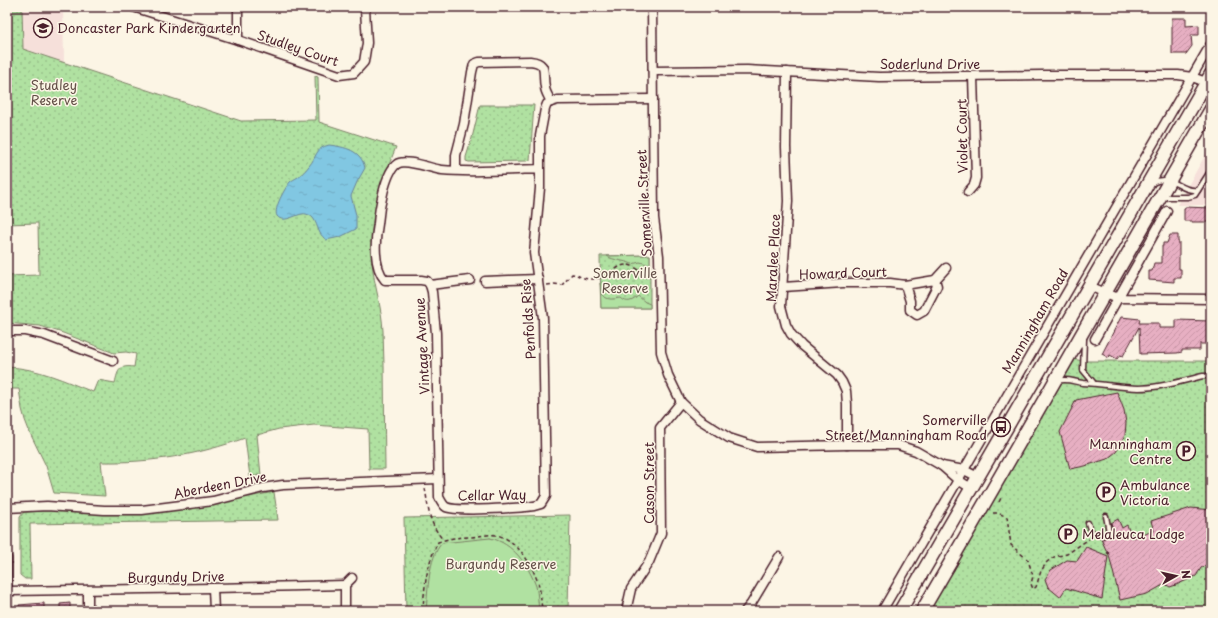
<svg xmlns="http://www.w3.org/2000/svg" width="1218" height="618" font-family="'Playpen Sans',sans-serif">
  <defs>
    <pattern id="grass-dots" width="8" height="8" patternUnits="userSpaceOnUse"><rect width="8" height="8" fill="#b0e1a1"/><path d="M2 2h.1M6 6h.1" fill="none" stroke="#99c18b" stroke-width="1.8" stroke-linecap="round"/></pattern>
    <pattern id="water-ripples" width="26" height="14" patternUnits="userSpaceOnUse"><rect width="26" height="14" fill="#81c7e2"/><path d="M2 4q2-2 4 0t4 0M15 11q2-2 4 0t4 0" fill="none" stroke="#71aac2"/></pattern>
    <pattern id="building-hatch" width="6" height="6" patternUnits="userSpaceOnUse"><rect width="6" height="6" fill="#e7afc2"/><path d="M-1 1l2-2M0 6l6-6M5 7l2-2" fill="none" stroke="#c896a7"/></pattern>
  </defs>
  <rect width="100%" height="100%" fill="#fcf5e5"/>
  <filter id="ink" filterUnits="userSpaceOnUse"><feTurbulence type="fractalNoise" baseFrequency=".025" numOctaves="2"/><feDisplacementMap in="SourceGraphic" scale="8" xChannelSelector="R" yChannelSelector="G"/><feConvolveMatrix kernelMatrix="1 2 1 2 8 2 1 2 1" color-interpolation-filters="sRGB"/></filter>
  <g filter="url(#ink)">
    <g fill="#f6e0da">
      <polygon points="22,7 63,7 64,63 22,49"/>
      <polygon points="1211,145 1211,205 1177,205"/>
    </g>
    <g fill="url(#grass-dots)" stroke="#7d8066">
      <path d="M7,7H22L23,49L241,121L316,120L315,76L318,77L319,122L396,147C380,187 368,218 372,262C374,286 382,307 383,331C385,377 384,423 385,469H369L368,429L314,425L279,429L257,435L261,475L250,477L245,438C198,455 151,463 101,462L105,496L54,493L46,466L30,433L25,420L22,409L19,389H7V367C38,368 65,381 93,392L98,380L115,383C118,370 119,365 134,367L136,354L126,352L114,353L63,333L40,326L7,323V276L39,275L38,223L7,224Z"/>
      <polygon points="480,105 534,105 530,160 527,161 469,162 466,161 466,157 472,138"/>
      <polygon points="650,255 650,308 601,308 600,256"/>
      <polygon points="1068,358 1083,361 1211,361 1211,611 927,611"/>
      <polygon points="274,492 278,520 30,524 31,579 25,579 20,575 20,517 24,512 47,511 154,512 197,507"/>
      <polygon points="570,515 568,611 406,611 404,518"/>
    </g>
    <g fill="#b0e1a1" stroke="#7d8066">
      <path d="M650,255V265L640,262L632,264C624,260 614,261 607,256Z"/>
      <path d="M600,283L602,294C607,301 613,299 621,298C627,304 633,301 638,296L645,302L650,304V308H601Z"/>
      <path d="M490,538C513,543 528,565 536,586C538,594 538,603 539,611H426C428,591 428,558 442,543Z"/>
    </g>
    <path fill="url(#water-ripples)" stroke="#6b8499" d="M329,145C345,147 361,150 365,168L357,182L351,196L356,215V229L340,237L326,240C324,238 321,235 320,233C316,226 316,216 306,214C298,212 284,225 277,216C273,209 285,188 290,182C292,180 295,179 298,177C302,174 306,170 309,166C317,157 315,148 329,145Z"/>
    <g fill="url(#building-hatch)" stroke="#4a1f2b">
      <polygon points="1172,18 1186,18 1186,26 1199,25 1199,35 1191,35 1192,46 1186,54 1172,54"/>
      <polygon points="1185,207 1211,208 1211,222 1192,222 1192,221 1184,221 1184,209 1185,209"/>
      <polygon points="1170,235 1178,235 1178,242 1179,242 1179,269 1181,269 1181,278 1174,278 1174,282 1149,280 1149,271 1152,271 1154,263 1162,263 1162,246 1163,246 1163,243 1167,243"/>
      <polygon points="1121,317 1140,319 1139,323 1159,323 1159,328 1176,328 1176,320 1211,321 1211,329 1208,329 1208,344 1200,344 1200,350 1182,350 1182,352 1177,353 1140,354 1139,327 1123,356 1120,355 1117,359 1110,355 1109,358 1102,354"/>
      <polygon points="1117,392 1124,410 1126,423 1125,435 1121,444 1116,452 1107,459 1085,466 1070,469 1060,432 1076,400"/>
      <polygon points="1191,508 1211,510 1211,562 1201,568 1196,576 1176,585 1170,587 1165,584 1147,594 1120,600 1108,551 1108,554 1101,539 1115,534 1111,523 1118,519 1122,528 1127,525 1132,538 1154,531 1151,521"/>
      <polygon points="1086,547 1108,556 1102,599 1066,588 1060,597 1048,587 1045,579 1051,570 1067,560 1077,561"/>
      <polygon points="44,603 44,611 20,611 19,605"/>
      <polygon points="70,603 70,611 60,611 60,604"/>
    </g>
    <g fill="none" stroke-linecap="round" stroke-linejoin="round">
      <defs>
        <g id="lane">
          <path d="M1152,183C1174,173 1178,192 1198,190"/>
          <polyline points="1163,198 1165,197 1188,197 1195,195 1211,170"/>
          <polyline points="1084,339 1083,370 1093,382"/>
          <path d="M1058,381C1067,378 1074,382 1083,383C1101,384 1120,387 1139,388C1160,388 1182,381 1203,376H1211"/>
          <polyline points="1088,523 1091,532 1102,536 1109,532 1106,516"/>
        </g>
        <g id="street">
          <polyline points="133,7 238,40 339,75 354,73 364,62 367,43 365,9"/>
          <polyline points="238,7 238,40"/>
          <polyline points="652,7 654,218 659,256 661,352 668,375 681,402 699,419 729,438 757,447 847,445 898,445 916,451 942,466 958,480 971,488"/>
          <polyline points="653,71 747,70 879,77 1042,75 1178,75 1192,77 1206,82"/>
          <polyline points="787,72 786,147 788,201 781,306 786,325 791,334 802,346 837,375 842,382 846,391 847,404 847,445"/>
          <polyline points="551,102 558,100 653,99"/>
          <path d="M456,170V155L464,124L472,72L474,64L479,62L530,61C549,63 542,73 545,87C545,92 549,97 551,102L547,104L545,109L540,136V188L534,253L543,318L546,496L541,504L534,506C520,508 456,512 446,507C443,505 441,501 439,497L436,333L432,292L430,285L427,281L421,280H385C373,267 375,240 378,224C379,210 385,172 397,164C405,158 432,169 442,170C472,173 509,170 540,169"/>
          <polyline points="968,192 974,185 976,178 973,76"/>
          <polyline points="485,281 538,279"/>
          <polyline points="430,285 470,280"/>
          <polyline points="905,285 910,301 910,310 917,315 924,311 937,286 935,280"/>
          <polyline points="1089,286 1118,298 1211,299"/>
          <polyline points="783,287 843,283 890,283 905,285 935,280 946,268"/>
          <polyline points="7,331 25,331 44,335 113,361"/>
          <polyline points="1095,339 1167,211"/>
          <polyline points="942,466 964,470 978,477"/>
          <polyline points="7,508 47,506 104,510 142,510 213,501 263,488 283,485 438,479"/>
          <polyline points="7,558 7,609"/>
          <polyline points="213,588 214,611"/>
          <polyline points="88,590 88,611"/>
          <polyline points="8,591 213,588 345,585"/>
          <polyline points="345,611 345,585 352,578"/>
          <polyline points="626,611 631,589 649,562 661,533 660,428 681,402"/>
          <polyline points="745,611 751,604 779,557"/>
          <polyline points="882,611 1211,44"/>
        </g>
        <g id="primary">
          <polyline points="900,611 1089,286 1211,74"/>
          <path d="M922,611C1020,444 1114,276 1211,109"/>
        </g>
      </defs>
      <use href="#lane" stroke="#4a1f2b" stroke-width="7"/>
      <use href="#street" stroke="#4a1f2b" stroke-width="11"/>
      <use href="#primary" stroke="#4a1f2b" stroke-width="15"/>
      <g stroke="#4a1f2b" stroke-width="1.5" stroke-dasharray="4 3" stroke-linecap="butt">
        <path d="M547,285L554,284L562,285L572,274C577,274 579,277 584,278C589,280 598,279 603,277C612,275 617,264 628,265C637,266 642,275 650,277"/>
        <path d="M425,488C429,511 428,521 443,540"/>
        <polyline points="999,502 1001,498"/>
        <polyline points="993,513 998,513 1007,517 1011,545 1028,560 1033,576 1031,584 1033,589 1036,587 1041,571 1047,562 1054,557 1067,554 1089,539"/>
        <path d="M423,611C424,587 427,563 438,542C450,538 460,537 472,537C479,536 490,534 497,535C519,541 533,566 539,586C541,594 541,603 542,611"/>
      </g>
      <use href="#lane" stroke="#fcf5e5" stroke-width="4"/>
      <use href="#street" stroke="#fcf5e5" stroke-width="8"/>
      <use href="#primary" stroke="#fcf5e5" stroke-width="12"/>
    </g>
  </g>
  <defs>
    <symbol id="school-ring" viewBox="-11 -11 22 22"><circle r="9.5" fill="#fcf5e5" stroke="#4a1f2b" stroke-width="1.5"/><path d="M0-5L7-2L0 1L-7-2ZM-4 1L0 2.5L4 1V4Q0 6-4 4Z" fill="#4a1f2b"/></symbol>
    <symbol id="bus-ring" viewBox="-11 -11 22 22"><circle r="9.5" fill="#fcf5e5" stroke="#4a1f2b" stroke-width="1.5"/><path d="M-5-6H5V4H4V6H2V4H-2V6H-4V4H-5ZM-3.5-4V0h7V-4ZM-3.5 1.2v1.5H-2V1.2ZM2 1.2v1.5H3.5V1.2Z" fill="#4a1f2b"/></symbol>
    <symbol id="parking-ring" viewBox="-11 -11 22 22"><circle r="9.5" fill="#fcf5e5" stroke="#4a1f2b" stroke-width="1.5"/><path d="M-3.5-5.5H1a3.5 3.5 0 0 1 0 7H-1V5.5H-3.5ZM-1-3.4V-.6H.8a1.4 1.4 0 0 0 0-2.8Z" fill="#4a1f2b"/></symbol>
  </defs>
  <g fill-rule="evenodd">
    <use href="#school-ring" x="32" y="17" width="22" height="22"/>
    <use href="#bus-ring" x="990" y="416" width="22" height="22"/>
    <use href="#parking-ring" x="1175" y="440" width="22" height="22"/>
    <use href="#parking-ring" x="1095" y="481" width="22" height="22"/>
    <use href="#parking-ring" x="1057" y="523" width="22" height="22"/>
  </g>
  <g text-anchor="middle" stroke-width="3" stroke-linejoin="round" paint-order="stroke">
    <g font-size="13" fill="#4a1f2b" stroke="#fcf5e5" text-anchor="start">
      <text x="57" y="33">Doncaster Park Kindergarten</text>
      <text x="987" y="425" text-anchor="end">Somerville<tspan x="987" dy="15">Street/Manningham Road</tspan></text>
      <text x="1172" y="449" text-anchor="end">Manningham<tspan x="1172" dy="15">Centre</tspan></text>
      <text x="1120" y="490">Ambulance<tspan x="1120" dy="15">Victoria</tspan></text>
      <text x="1082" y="539">Melaleuca Lodge</text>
    </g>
    <g font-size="13" fill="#4a1f2b" stroke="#fcf5e5">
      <text transform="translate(298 48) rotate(19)" y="5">Studley Court</text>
      <text x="930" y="69">Soderlund Drive</text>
      <text transform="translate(962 136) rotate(-91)" y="5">Violet Court</text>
      <text transform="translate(644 203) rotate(-93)" y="5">Somerville Street</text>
      <text transform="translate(773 258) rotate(-87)" y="5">Maralee Place</text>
      <text transform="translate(843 273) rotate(-2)" y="5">Howard Court</text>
      <text transform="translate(528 319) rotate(-94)" y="5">Penfolds Rise</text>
      <text transform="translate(1035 321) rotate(-60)" y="5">Manningham Road</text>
      <text transform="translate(422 346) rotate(-93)" y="5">Vintage Avenue</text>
      <text transform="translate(649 483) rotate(-90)" y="5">Cason Street</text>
      <text transform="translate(220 485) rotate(-11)" y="5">Aberdeen Drive</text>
      <text transform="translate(492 495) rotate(-1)" y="5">Cellar Way</text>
      <text transform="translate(176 577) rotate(-1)" y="5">Burgundy Drive</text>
    </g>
    <g font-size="13" fill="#645048" stroke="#fcf5e5">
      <text x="54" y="90">Studley<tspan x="54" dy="15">Reserve</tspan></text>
      <text x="625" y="278">Somerville<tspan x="625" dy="15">Reserve</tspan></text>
      <text x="501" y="569">Burgundy Reserve</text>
    </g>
  </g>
  <rect width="1218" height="618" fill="none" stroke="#fcf5e5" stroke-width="24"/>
  <rect x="12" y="12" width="1194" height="594" fill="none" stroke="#4a1f2b" stroke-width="1.5" filter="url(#ink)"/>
  <g transform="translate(1176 576) rotate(82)" stroke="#fcf5e5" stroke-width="3" paint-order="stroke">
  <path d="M0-3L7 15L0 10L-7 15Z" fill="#4a1f2b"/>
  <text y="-6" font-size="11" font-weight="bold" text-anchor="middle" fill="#4a1f2b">N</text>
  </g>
</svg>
